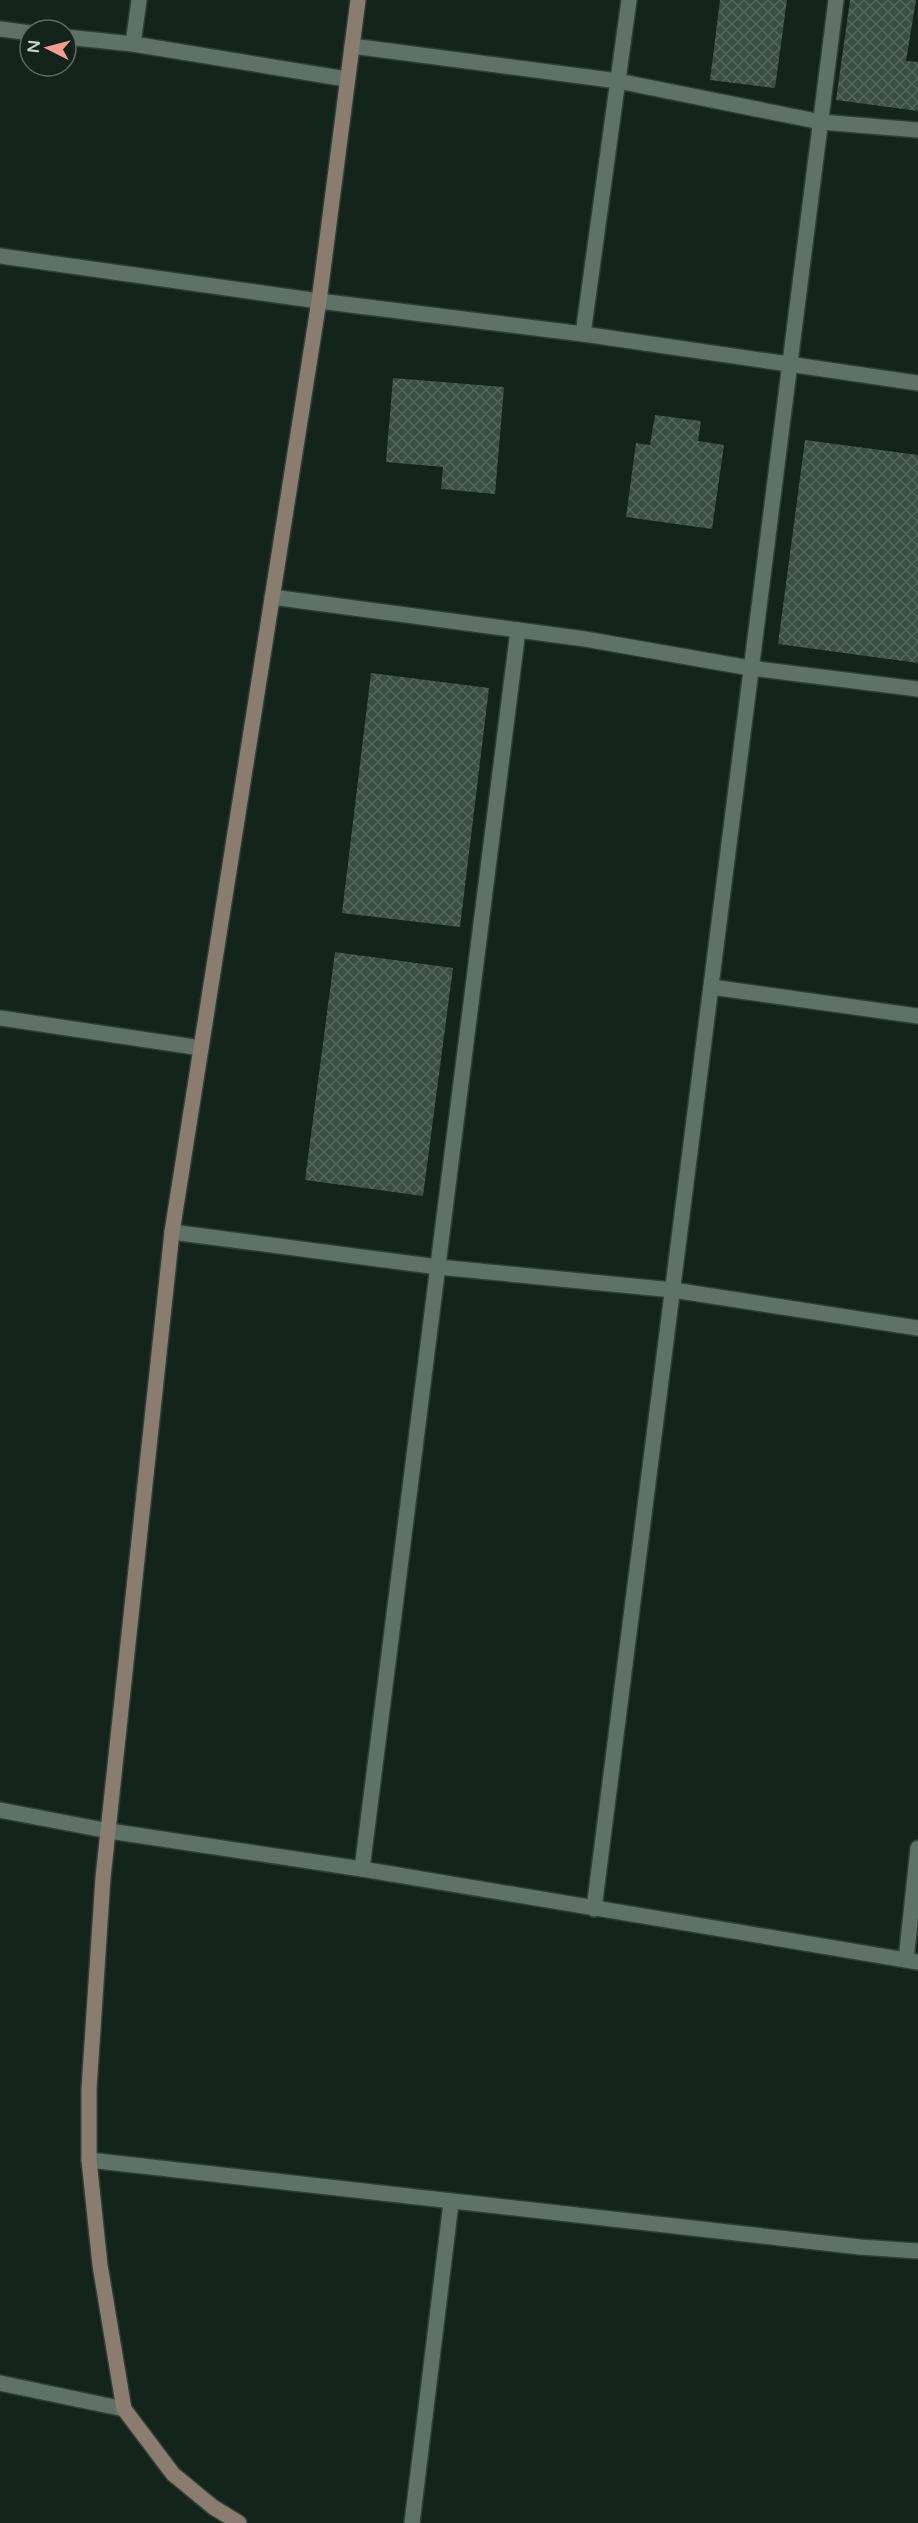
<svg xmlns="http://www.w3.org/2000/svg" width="918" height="2523" font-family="'Varela Round',sans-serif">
  <defs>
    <pattern id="building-cross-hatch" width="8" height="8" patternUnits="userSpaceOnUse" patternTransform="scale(1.5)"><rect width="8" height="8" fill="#3b4e42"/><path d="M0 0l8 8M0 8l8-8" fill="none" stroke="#56675c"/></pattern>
  </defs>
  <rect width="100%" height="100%" fill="#13251b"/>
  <g fill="url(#building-cross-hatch)">
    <polygon points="720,0 787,0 775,88 710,80"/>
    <polygon points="850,0 916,0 906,61 918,62 918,111 836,100"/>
    <polygon points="393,378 504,387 495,494 441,489 443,467 386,462"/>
    <polygon points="655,415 701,421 698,441 724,445 712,529 626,517 636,443 650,445"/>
    <polygon points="805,440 918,455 918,663 778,644"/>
    <polygon points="371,673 489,688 460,927 342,913"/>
    <polygon points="335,952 453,968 423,1196 305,1180"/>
  </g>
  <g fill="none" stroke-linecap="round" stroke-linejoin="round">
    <defs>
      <g id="street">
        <polyline points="0,29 30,33"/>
        <polyline points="66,37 133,44 346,79"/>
        <polyline points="133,44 139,0"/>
        <polyline points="352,46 618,81 821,122 918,130"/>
        <polyline points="0,256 319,301 583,334 918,383"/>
        <polyline points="583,334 629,0"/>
        <polyline points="272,597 585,639 750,668 918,689"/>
        <polyline points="711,987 918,1016"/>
        <polyline points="0,1018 201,1048"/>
        <polyline points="172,1232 438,1267 673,1290 918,1328"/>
        <polyline points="0,1810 109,1831 362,1869 918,1962"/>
        <polyline points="362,1869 518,630"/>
        <polyline points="594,1909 836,0"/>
        <polyline points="906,1960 918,1848"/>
        <polyline points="89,2160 860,2247 918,2251"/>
        <polyline points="0,2383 124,2409"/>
        <polyline points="412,2523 451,2203"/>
      </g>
      <polyline id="secondary" points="239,2523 213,2507 173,2474 124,2409 100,2265 89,2160 89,2089 103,1878 172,1232 319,301 358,0"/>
    </defs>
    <use href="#street" stroke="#313e36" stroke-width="18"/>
    <use href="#secondary" stroke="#313e36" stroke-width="18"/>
    <use href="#street" stroke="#5e7266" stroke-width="15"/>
    <use href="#secondary" stroke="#8b7c70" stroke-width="15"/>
  </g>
  <g transform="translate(48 48) rotate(276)"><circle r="28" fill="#13251b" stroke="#5d6c63" stroke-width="1.5"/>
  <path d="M0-4.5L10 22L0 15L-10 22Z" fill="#f59c91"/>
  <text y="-9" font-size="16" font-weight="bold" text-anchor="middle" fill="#cbd6cf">N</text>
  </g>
</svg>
